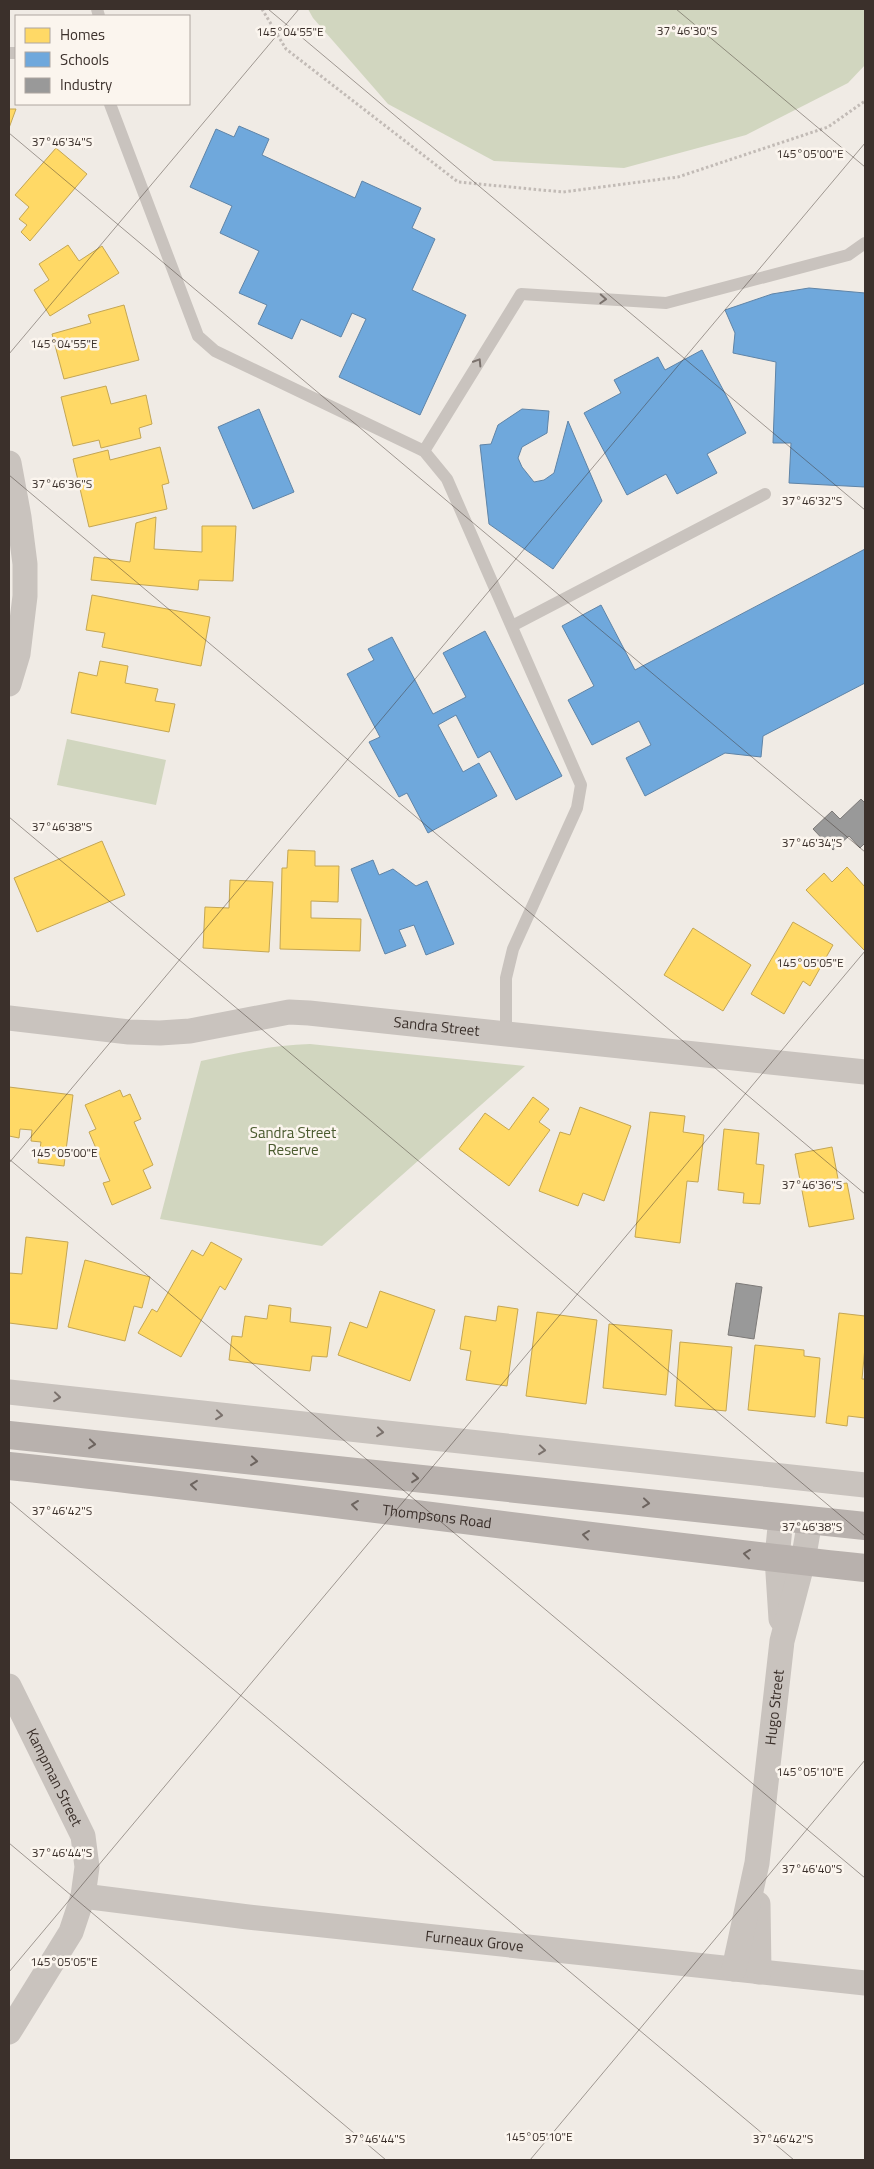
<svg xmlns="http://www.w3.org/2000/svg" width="874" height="2169" font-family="'Titillium Web',sans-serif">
  <rect width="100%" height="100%" fill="#f0ebe5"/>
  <g fill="#d1d6bf">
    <polygon points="308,9 865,9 865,65 848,83 746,135 624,168 494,161 388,104 313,18"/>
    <polygon points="67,739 166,760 156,805 57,785"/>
    <path d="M310,1044L525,1066L322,1246L160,1219L201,1061C238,1053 273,1045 310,1044Z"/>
  </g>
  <g fill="#ffd966" stroke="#c4a654">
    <polygon points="9,109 16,109 9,128"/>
    <polygon points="56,148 87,174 30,241 21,232 27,225 19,219 29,207 15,195"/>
    <polygon points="68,245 79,261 102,246 119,273 50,316 34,290 49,280 39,264"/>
    <polygon points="124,305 139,360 64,379 52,334 91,323 88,315"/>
    <polygon points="106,386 111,404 146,395 152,424 139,428 141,438 101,448 99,440 73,446 61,397"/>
    <polygon points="160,447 169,483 162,485 167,509 89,527 73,459 108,450 110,460"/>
    <polygon points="156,517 154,549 202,552 202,526 236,526 233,581 199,580 198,590 91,580 94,557 130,562 136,523"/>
    <polygon points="92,595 210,617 201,666 102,647 105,633 86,630"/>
    <polygon points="100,661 128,666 125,683 158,689 155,701 175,704 169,732 71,713 79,672 97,676"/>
    <polygon points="102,841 125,895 37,932 14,878"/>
    <polygon points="288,850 315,851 315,866 339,866 338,902 311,901 311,918 361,919 360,951 280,949 282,868 287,868"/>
    <polygon points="847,867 865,887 865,951 806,890 824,873 832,882"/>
    <polygon points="230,880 273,882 269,952 203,948 205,907 229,908"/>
    <polygon points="793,922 833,945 810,986 803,981 784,1014 751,994"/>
    <polygon points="693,928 751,965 723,1011 664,975"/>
    <polygon points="9,1087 73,1095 64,1166 38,1163 41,1142 31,1141 32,1130 20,1129 19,1138 9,1136"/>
    <polygon points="120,1090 123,1097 130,1094 141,1119 134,1122 153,1165 143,1170 151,1188 112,1205 103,1183 110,1181 89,1132 96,1129 85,1105"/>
    <polygon points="533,1097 549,1109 539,1122 550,1130 509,1186 459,1149 485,1113 509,1130"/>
    <polygon points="580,1107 631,1126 604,1201 583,1193 578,1206 539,1191 560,1132 570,1135"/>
    <polygon points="650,1112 685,1116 683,1132 704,1135 698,1182 687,1181 680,1243 635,1237"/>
    <polygon points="724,1129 759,1133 756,1164 764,1165 760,1204 743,1203 744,1193 718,1190"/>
    <polygon points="832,1147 839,1184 847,1183 854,1219 809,1227 795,1154"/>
    <polygon points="26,1237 68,1242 57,1329 9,1323 9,1273 22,1274"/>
    <polygon points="211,1242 242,1259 225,1290 220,1286 181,1357 138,1333 152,1309 157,1312 192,1250 203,1256"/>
    <polygon points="85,1260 150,1277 142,1308 134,1306 125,1341 68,1327"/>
    <polygon points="380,1291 435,1310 410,1381 338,1355 350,1322 367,1328"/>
    <polygon points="269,1305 291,1308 290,1322 331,1327 327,1357 312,1356 310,1371 229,1360 232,1336 242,1337 245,1316 267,1319"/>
    <polygon points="498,1306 518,1309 507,1386 466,1380 471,1351 460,1349 465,1316 496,1321"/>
    <polygon points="537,1312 597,1320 586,1404 526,1396"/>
    <polygon points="839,1313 865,1316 865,1347 862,1379 865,1379 865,1418 848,1416 847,1426 826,1423"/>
    <polygon points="609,1324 672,1330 666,1395 603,1388"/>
    <polygon points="680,1342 732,1347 726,1411 675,1406"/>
    <polygon points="755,1345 804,1350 804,1356 820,1358 815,1417 748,1410"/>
  </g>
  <g fill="#6fa8dc" stroke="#5f84a7">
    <polygon points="239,126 269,139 262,155 355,198 362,181 421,208 412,228 435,239 412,290 466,315 420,415 339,377 366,319 352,313 341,337 301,319 292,339 258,324 267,305 239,293 259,251 220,233 232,206 190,187 216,129 234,137"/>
    <polygon points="809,288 865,293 865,487 789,483 791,443 773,443 776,362 733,353 735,333 725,310 772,294"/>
    <polygon points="702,350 746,433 707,454 717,473 677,494 666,474 627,495 584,413 621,393 614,380 658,357 665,370"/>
    <polygon points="259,409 294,492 253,509 218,427"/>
    <polygon points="522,409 549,411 547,433 522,447 518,458 522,467 534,482 544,480 554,473 568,421 602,501 553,569 489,524 480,445 491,444 498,425"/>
    <polygon points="865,549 865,683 763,736 761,757 725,753 645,796 626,758 651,745 639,721 592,745 568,700 594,686 562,626 601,605 635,670"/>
    <polygon points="485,631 562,776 516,800 490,751 478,758 456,715 438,725 463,772 479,763 497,796 428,833 407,793 399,797 369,742 380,737 347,674 374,660 368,649 392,637 433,714 466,697 443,653"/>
    <polygon points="373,860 379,875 393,869 416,886 427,881 454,944 426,955 414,925 399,930 406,946 385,954 351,869"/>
  </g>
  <g fill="#999" stroke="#7d7a78">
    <polygon points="861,799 865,803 865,843 860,848 849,836 833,850 813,829 832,811 840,819"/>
    <polygon points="736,1283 762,1287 754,1339 728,1335"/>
  </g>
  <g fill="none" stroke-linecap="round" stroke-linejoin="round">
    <polyline stroke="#c2bbb6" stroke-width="3" stroke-dasharray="2.5 2.5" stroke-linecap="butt" points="262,9 286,49 458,182 563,192 678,177 828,127 865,101"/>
    <g stroke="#c9c3be" stroke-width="12">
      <polyline points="97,9 99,16"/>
      <polyline points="9,53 16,53"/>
      <polyline points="110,104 198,336 215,351 424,451 447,479 581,785 577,808 513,949 506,978 506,1033"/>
      <polyline points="424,451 521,294 666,303 848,255 865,243"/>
      <polyline points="512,626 765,494"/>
    </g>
    <g stroke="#c9c3be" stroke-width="25">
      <polyline points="9,463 19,517 25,564 25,596 18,654 9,684"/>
      <path id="s1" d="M9,1018L129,1032L160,1033L190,1031L289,1012L309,1013L865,1072"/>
      <polyline points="9,1392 865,1485"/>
      <polyline points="781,1619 777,1558 781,1517"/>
      <path id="s2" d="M9,1686L83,1836L87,1867L83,1896L71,1932L9,2032"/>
      <path id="s3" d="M83,1896L248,1917L865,1983"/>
      <polyline points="758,1904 759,1972"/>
      <path id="s4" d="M734,1969L757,1863L782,1641L803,1561L810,1520"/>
    </g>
    <g stroke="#b8b1ad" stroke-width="28">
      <polyline points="9,1435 865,1526"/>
      <path id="s5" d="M9,1466C295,1496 579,1537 865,1568"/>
    </g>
  </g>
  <defs><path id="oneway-chevron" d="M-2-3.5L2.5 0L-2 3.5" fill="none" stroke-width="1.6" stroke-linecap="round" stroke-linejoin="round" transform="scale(1.25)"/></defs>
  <g stroke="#7b726d">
    <use href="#oneway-chevron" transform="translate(603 299) rotate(3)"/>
    <use href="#oneway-chevron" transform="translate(478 362) rotate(-58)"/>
    <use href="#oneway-chevron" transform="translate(57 1397) rotate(6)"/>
    <use href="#oneway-chevron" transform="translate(219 1415) rotate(6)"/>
    <use href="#oneway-chevron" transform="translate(380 1432) rotate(6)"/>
    <use href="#oneway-chevron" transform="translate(542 1450) rotate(6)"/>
  </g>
  <g stroke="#6d645f">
    <use href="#oneway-chevron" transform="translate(92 1444) rotate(6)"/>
    <use href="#oneway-chevron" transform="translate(254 1461) rotate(6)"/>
    <use href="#oneway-chevron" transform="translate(415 1478) rotate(6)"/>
    <use href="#oneway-chevron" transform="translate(194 1485) rotate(-174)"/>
    <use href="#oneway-chevron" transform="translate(646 1503) rotate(6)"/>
    <use href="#oneway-chevron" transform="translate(355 1505) rotate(-173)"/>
    <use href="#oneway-chevron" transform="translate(586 1535) rotate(-173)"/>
    <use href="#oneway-chevron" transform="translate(747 1554) rotate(-173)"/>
  </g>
  <path fill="none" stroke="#3b302b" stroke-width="1" stroke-opacity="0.45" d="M268,9L865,510M676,9L865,167M9,133L865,852M9,354L299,9M9,475L865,1194M9,817L865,1536M9,1159L865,1878M9,1163L865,143M9,1501L794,2160M9,1843L386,2160M9,1972L865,951M530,2160L865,1760"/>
  <g text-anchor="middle" stroke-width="5" stroke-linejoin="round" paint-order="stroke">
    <g font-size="15" fill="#3b302b" stroke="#fbf5ee">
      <text dy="5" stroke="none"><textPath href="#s1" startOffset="431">Sandra Street</textPath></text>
      <text dy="5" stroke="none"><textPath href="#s5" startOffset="431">Thompsons Road</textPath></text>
      <text dy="5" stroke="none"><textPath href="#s4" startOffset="265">Hugo Street</textPath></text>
      <text dy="5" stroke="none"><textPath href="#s2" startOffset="102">Kampman Street</textPath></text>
      <text dy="5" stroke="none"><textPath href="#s3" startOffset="394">Furneaux Grove</textPath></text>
    </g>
    <g font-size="15" fill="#4a5a2e" stroke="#fbf5ee">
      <text x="293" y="1138">Sandra Street<tspan x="293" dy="17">Reserve</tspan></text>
    </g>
  </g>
  <g font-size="12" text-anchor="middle" fill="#3b302b" stroke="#fbf5ee" stroke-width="5" stroke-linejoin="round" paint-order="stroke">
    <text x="687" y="35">37°46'30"S</text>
    <text x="290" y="36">145°04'55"E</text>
    <text x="62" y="146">37°46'34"S</text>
    <text x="810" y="158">145°05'00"E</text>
    <text x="64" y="348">145°04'55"E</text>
    <text x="62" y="488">37°46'36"S</text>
    <text x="812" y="505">37°46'32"S</text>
    <text x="62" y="831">37°46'38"S</text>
    <text x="812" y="847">37°46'34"S</text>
    <text x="810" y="967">145°05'05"E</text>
    <text x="64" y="1157">145°05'00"E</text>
    <text x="812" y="1189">37°46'36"S</text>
    <text x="62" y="1515">37°46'42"S</text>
    <text x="812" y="1531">37°46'38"S</text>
    <text x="810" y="1776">145°05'10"E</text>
    <text x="62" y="1857">37°46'44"S</text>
    <text x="812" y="1873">37°46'40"S</text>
    <text x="64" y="1966">145°05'05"E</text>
    <text x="539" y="2141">145°05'10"E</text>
    <text x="375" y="2143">37°46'44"S</text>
    <text x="783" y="2143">37°46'42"S</text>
  </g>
  <rect width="874" height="2169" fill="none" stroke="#3b302b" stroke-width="20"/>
  <rect x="15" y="15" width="175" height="90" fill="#fbf5ee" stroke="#aea6a0"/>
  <rect x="25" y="28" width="25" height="15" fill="#ffd966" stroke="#aea6a0"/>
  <text x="60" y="40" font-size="15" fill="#3b302b">Homes</text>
  <rect x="25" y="52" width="25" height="15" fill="#6fa8dc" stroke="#aea6a0"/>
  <text x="60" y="65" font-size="15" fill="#3b302b">Schools</text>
  <rect x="25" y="78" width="25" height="15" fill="#999999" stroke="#aea6a0"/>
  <text x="60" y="90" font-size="15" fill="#3b302b">Industry</text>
</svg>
